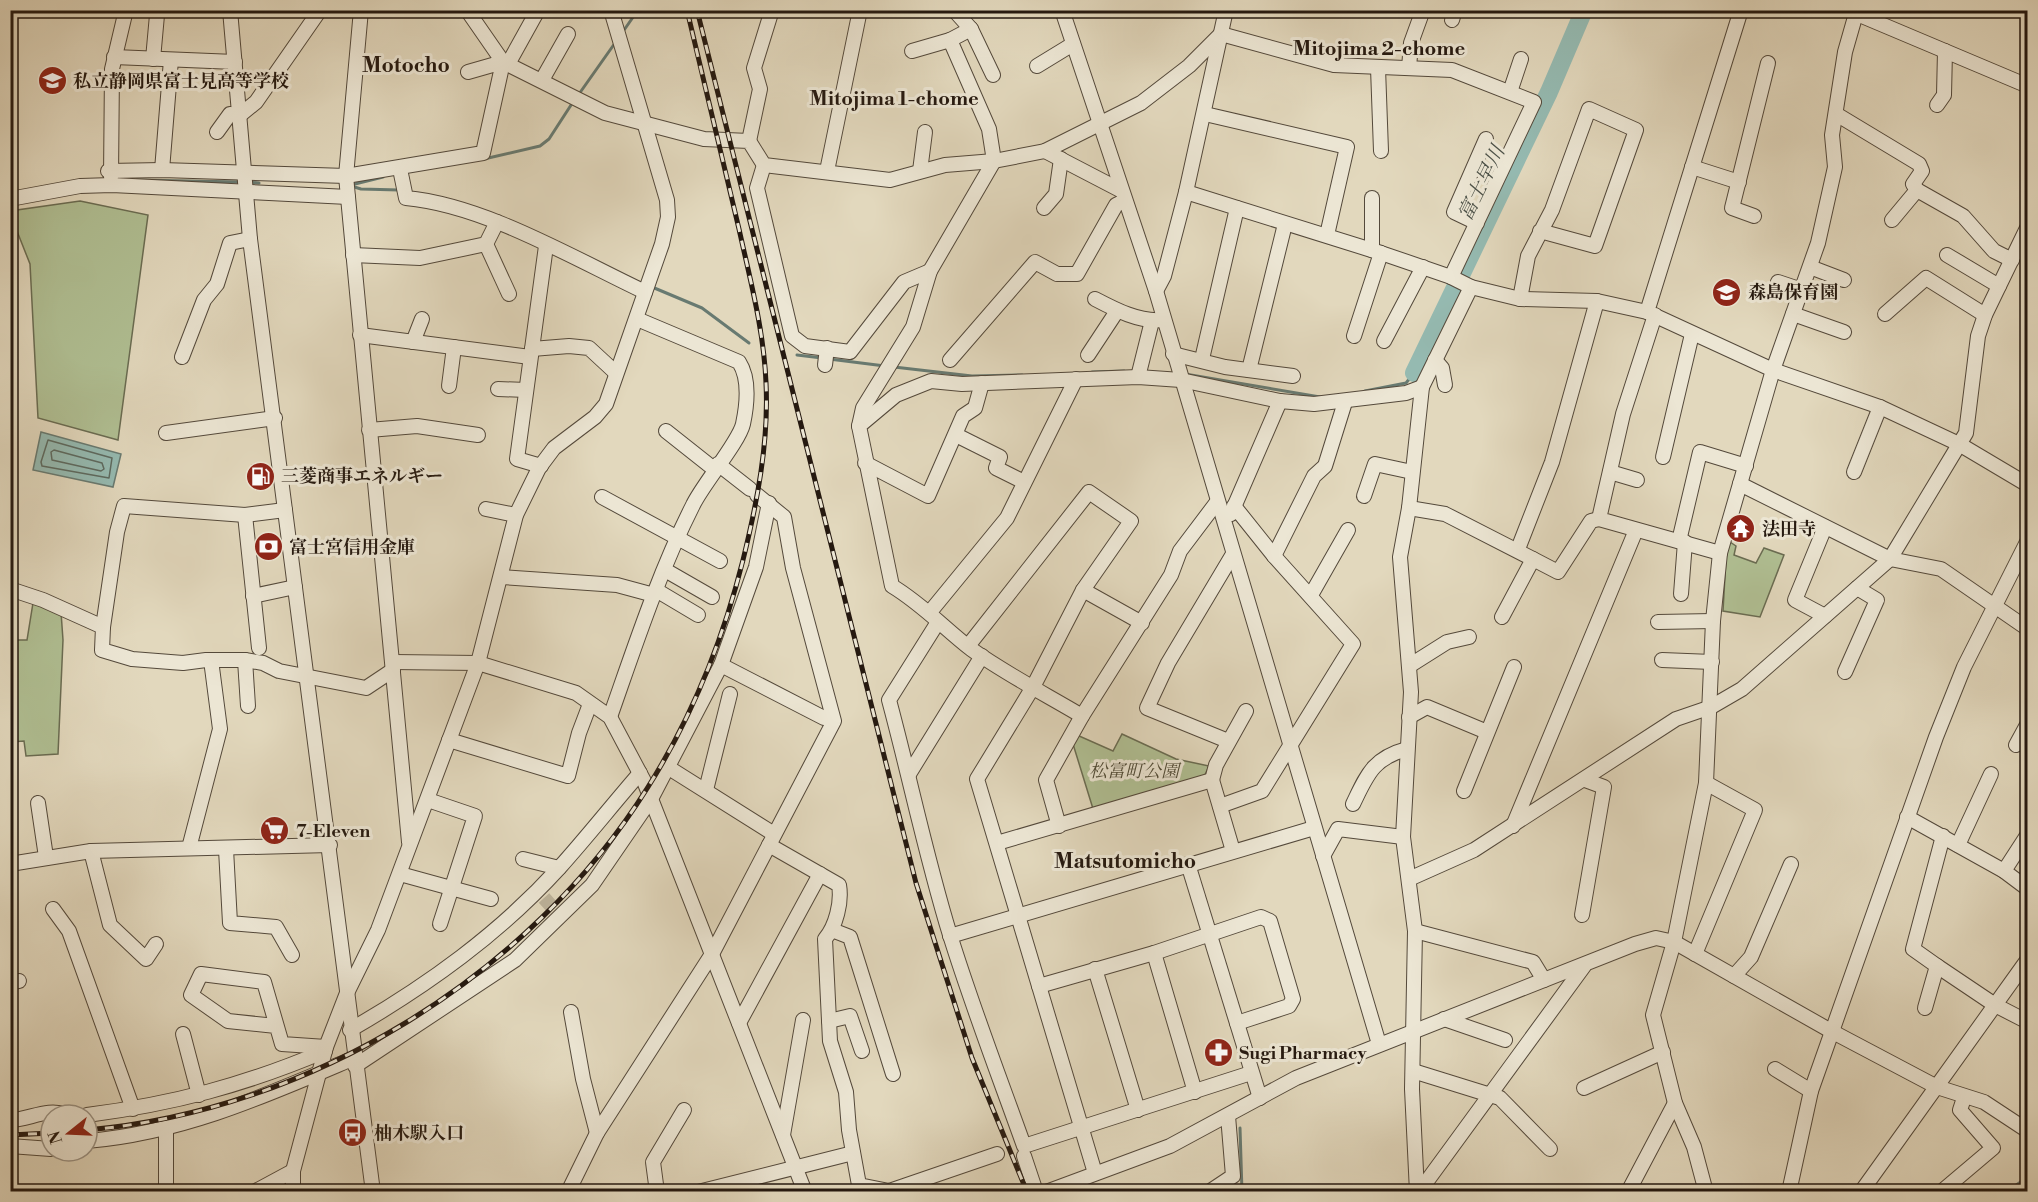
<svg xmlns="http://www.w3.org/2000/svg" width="2038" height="1202" font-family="'Libre Bodoni','Noto Serif JP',serif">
  <rect width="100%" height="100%" fill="#e2d8bd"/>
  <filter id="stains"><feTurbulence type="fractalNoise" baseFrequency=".00333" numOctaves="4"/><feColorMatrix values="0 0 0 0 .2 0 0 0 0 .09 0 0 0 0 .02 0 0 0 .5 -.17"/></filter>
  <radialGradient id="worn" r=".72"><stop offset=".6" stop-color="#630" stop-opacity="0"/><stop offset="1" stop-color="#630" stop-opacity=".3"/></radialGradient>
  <g fill="#b0bf93" stroke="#6a6c52" stroke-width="1.5">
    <polygon points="80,201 148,215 118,440 38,418 30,264 13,221 17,210"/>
    <polygon points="1727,540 1736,546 1734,555 1756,563 1764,548 1784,555 1760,617 1723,611"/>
    <polygon points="33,603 61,612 63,640 58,754 26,756 24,741 11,742 10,640 27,640"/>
    <polygon points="1122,734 1176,759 1209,766 1203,779 1094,812 1073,744 1077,735 1113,751"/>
  </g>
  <polygon fill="#95bab1" stroke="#687a71" stroke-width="1.5" points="41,432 121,454 113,487 33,470"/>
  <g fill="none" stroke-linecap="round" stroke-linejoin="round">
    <g stroke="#5d6a60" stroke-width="1.5">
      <polygon points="48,440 112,458 109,478 42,466 41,462"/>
      <polygon points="54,450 102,463 104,469 101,471 52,460 51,452"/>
    </g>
    <g stroke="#687a71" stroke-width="3">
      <polyline points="622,33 638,10"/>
      <polyline points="579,94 615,43"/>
      <polyline points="484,159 540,146 549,139 573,102"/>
      <polyline points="137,180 241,182"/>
      <polyline points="248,182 259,183"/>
      <polyline points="351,185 383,177"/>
      <polyline points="351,186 361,189 399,190"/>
      <polyline points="652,287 702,308 749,343"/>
      <polyline points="797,355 822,358"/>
      <polyline points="829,359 885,366"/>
      <polyline points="894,367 972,376 1022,375"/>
      <polyline points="1092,372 1124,371"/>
      <polyline points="1185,374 1320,397"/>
      <polyline points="1365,391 1406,383 1414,373"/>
      <polyline points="1240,1128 1242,1192"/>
      <polyline points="2006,1192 2028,1177"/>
    </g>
    <polyline stroke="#95bab1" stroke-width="18" points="1414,373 1549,92 1584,10"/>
    <polyline stroke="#bcb29a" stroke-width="14" stroke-dasharray="14 7" stroke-linecap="butt" points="544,898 561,917"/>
    <defs>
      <g id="minor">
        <polyline points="230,10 250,239 373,1192"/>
        <polyline points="361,10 346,176 409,842"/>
        <polyline points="467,10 503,62 605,113 704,139 749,141 764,165 890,180 945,165 994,161 1045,151 1141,103 1189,66 1221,34"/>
        <polyline points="954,10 971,29 993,75"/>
        <polyline points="1062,10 1156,291 1379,1044"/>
        <polyline points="1850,11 2028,86"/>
        <polyline points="1452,20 1455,10"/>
        <polyline points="1221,34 1334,65 1452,70 1534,102 1451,277"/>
        <polyline points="912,51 950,40"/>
        <polyline points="114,57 235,62"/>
        <polyline points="153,59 157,15"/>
        <polyline points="508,64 538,10"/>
        <polyline points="1037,66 1073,44"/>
        <polyline points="1378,68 1381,151"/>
        <polyline points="1409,68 1411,43 1423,10"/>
        <polyline points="542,80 568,34"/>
        <polyline points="1510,92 1521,59"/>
        <polyline points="1937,105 1944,95 1945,51"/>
        <polyline points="1205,114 1347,147 1327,235"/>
        <polyline points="1836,114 1919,164 1922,171 1913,184 1917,190 1963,216 1994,251 2012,260"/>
        <polyline points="217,132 230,114 240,115 256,102 320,10"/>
        <polyline points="749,141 760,89 754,68 772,10"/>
        <polyline points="1045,151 1120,190"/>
        <polyline points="764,165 757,188 792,336 805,346 850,352 904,282 930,271"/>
        <polyline points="1692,167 1739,182"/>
        <path d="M400,169L406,198C484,205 573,258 645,292"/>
        <polyline points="162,170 171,60"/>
        <polyline points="108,171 162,170 346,176 483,153 503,62 468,72"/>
        <polyline points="827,171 860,10"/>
        <polyline points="920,171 925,132"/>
        <polyline points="111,177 112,69 126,10"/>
        <polyline points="1186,192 1381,253 1451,277 1471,287 1520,299 1597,301 1647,312 1773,370 1880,407 1959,444 2028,485"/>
        <polyline points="10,199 80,186 112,185 348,197"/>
        <polyline points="1044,208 1056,194 1061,159"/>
        <polyline points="1754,216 1732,208 1768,63"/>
        <polyline points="1892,220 1917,190"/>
        <polyline points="1477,223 1454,212 1486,139"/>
        <polyline points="486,244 509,294"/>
        <polyline points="1372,250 1372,198"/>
        <polyline points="353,255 420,258 486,244 497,222"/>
        <polyline points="1947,255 1999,286"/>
        <polyline points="1810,267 1844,280"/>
        <polyline points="1778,282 1802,290"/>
        <polyline points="1156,291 1164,276 1186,192 1226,10"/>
        <path d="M1095,299C1116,310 1139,322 1162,320"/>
        <polyline points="1520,299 1528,256 1552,210 1589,109 1636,130 1595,246 1540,231"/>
        <polyline points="1647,312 1741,10"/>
        <polyline points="1793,314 1844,332"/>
        <polyline points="1885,314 1926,278 1985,315"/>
        <polyline points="1655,315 1623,414 1599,519 1720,553"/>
        <polyline points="360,335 530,357"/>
        <polyline points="1354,336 1381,253"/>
        <polyline points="1384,341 1423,267"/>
        <polyline points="413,342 422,319"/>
        <polyline points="532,349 569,346 589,348 616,373"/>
        <polyline points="1173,354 1225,367 1293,376"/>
        <polyline points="1088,355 1117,311"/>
        <polyline points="182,357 204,300 217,284 230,243 250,239"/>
        <polyline points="1202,359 1237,208"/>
        <polyline points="950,360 1035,262 1057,274 1077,274 1116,205 1124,201"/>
        <polyline points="1435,360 1442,368 1445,385"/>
        <polyline points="825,365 827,348"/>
        <polyline points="1249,370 1285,224"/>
        <polyline points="1138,377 1152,321"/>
        <polyline points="449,386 454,347"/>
        <polyline points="498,389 526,390"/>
        <polyline points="859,426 863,408 913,327 930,271 994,161 989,129 950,40 971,29"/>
        <polyline points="369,430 417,426 478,435"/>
        <polyline points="666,431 714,469"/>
        <polyline points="166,433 275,418"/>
        <polyline points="956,435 1000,457 996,468 1024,482"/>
        <polyline points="1663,457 1692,334"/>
        <polyline points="865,463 928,496 963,416 975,408 982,383"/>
        <polyline points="718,464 750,489"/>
        <polyline points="541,466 517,459 546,246"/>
        <polyline points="1610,472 1637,480"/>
        <polyline points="1854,472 1880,407"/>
        <polyline points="1740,484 1890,559 1941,569 2028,629"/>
        <polyline points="1364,496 1375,464 1412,472"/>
        <polyline points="602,497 720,561"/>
        <polyline points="1409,508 1445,514 1533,559 1502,617"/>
        <polyline points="486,509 516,515"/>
        <polyline points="1231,514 1280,401"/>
        <polyline points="245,515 259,648"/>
        <polyline points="1679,541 1700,452 1746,466"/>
        <polyline points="1518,549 1552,462 1597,301"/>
        <polyline points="1274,556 1314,476 1325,466 1345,402"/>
        <polyline points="1533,559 1558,572 1591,521 1599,519"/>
        <polyline points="665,570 712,597"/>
        <polyline points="502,577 617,585 654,595"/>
        <polyline points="10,589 43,600 103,627 102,650 132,659 183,663 206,660 245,660 263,663 279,671 366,688 393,670"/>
        <polyline points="656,590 698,615"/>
        <polyline points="1083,590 1142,623"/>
        <polyline points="1681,594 1685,542"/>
        <polyline points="1311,595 1348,530"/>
        <polyline points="253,596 295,587"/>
        <polyline points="930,612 1007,518 1076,379"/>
        <polyline points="1825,616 1795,600 1825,527"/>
        <path d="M938,622L889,700C910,778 926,857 950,935C972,1006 999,1076 1024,1146L1251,1073"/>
        <polyline points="1658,622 1713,621"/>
        <polyline points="103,627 117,532 124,506 245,515 285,510"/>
        <polyline points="968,646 1089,492 1131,521 1083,590 1033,687 977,779 1095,1173"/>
        <polyline points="245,660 248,706"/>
        <polyline points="1662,660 1712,662"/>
        <polyline points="393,662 478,663 576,693 610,717 644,781 805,1192"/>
        <polyline points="721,665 824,718"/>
        <polyline points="1409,666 1447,642 1469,637"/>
        <polyline points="1845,672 1877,600 1857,588"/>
        <polyline points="1082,716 1171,575 1180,551 1217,502"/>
        <path d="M610,717C635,646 659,572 693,505C703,484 739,442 743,424C747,405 750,379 739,362L637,319"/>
        <polyline points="1409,717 1427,707 1487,732"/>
        <polyline points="449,740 568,776 579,733 590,704"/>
        <polyline points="1228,741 1147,708 1168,663 1233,554"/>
        <polyline points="2016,745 2028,723"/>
        <polyline points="669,768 774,834"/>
        <polyline points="909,774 982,656"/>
        <polyline points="1212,780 1216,765 1246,711"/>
        <polyline points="706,790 730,694"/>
        <polyline points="1464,791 1514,667"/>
        <polyline points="428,800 475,816 440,924"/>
        <polyline points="38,803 46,857"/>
        <path d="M1353,804C1367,775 1373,758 1407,749"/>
        <polyline points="1220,806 1262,791 1353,644 1274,556 1234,506"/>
        <polyline points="1907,817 2004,871 2028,889"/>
        <path d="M1059,826L1046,780L1082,716C1045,694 1006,674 971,649C944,628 922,604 892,586L859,426L896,395L931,381L962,384L1138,377L1181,380L1280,401L1314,404L1406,393L1422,387"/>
        <polyline points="1513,826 1636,530"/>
        <polyline points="997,843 1212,780 1233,851"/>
        <path d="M769,845L839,885C842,902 836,926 825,939L830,1041L846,1092L849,1130L859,1185L889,1191L997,1154"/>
        <polyline points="1958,845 1991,774"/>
        <polyline points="189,848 220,729 211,660"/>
        <polyline points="226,849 230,923 276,927 292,955"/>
        <polyline points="91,851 110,925 146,959 156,944"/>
        <polyline points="1323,856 1338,829 1403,837"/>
        <polyline points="523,859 559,868"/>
        <polyline points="10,864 91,851 330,845"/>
        <polyline points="1188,864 1260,1098"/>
        <polyline points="2004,871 2028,834"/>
        <polyline points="400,874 491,899"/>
        <polyline points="1409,879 1474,850 1676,719 1711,707 1742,689 1890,559 1966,433 1978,336 1985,315 2028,226"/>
        <polyline points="53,909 69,931 133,1109"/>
        <polyline points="1582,915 1604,787 1585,780"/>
        <polyline points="832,930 850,937 893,1074"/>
        <polyline points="1415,931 1533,962 1544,980"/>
        <polyline points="950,936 1314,828"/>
        <polyline points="1154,953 1195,1092"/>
        <polyline points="1695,954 1755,810 1706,783"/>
        <polyline points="1937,966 1995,1005 2028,1022"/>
        <polyline points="1095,969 1138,1110"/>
        <polyline points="1734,976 1751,957 1791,864"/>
        <polyline points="10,983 19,981"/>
        <polyline points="1039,986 1154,953 1261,917 1270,921 1293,999 1289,1006 1237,1023"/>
        <polyline points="1925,1008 1937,966 1913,949 1943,836"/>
        <polyline points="571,1012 583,1079 597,1133"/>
        <polyline points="1444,1019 1505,1040"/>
        <polyline points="829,1021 850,1016 862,1051"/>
        <polyline points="739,1023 820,874"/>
        <polyline points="276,1026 228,1021 191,995 201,974 264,982 282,1044 326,1047"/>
        <path d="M350,1030C428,985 499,934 560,867C587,837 613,804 640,773"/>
        <polyline points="183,1034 199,1095"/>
        <polyline points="355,1066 515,960 592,885 651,799 721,665 756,567 769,503"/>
        <polyline points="1775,1069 1811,1091"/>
        <polyline points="1413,1071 1500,1098 1550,1149"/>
        <polyline points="1584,1088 1663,1052"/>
        <path d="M87,1115C173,1104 245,1085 325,1051"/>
        <path d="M10,1120C29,1120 47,1107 67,1115"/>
        <polyline points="166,1129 166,1192"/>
        <polyline points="783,1135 803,1020"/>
        <path d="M87,1141C183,1133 267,1095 354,1058"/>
        <polyline points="10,1146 51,1149"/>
        <polyline points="1024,1156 1036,1192"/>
        <polyline points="254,1192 293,1171"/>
        <polyline points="293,1192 293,1171 326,1047 347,993 378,930 478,663 516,515 539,468 554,448 595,417 606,404 662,244 668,217 667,200 611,10"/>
        <polyline points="568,1192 597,1133 712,954 834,721 793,568 784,517 757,495"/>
        <polyline points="657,1192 653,1162 684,1110"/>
        <polyline points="698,1192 853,1153"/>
        <polyline points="1046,1192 1170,1146 1296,1078 1635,944 1656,938 1674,942 1831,1031 1937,1087 1984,1102 2028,1131"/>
        <polyline points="1209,1192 1233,1176 1228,1116"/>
        <polyline points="1417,1192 1412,1089 1415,931 1403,837 1411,692 1400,557 1409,508 1422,387 1471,287"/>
        <polyline points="1419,1192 1584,966"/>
        <polyline points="1628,1192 1675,1103"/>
        <polyline points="1706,1192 1694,1147 1675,1103 1653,1015 1674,942 1706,783 1713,621 1720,553 1773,370 1818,243 1835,167 1832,135 1845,52 1857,10"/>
        <polyline points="1789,1192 1811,1091 1936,737 1964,667 2028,540"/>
        <polyline points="1861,1192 2028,959"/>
        <polyline points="1941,1192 1993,1148 1960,1110 1964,1098"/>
      </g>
    </defs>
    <use href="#minor" stroke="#54493b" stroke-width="16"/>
    <use href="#minor" stroke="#ece6d4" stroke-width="14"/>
    <defs>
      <g id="rail">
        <polyline points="697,10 916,883 972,1058 1027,1192"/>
        <path d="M87,1130C309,1111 530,976 648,787C692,717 723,640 743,560C757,503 769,442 766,383C764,331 750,279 739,229C722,156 704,83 687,10"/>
        <polyline points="10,1135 51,1133"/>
      </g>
    </defs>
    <use href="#rail" stroke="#251910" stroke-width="5"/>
    <use href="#rail" stroke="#ece6d4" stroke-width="3" stroke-dasharray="9" stroke-linecap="butt"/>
  </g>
  <defs>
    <symbol id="school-disc" viewBox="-11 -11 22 22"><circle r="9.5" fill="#8f2418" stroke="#ece6d4"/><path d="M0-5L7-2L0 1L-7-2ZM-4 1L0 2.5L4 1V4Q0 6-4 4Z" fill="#fff"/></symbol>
    <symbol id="fuel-disc" viewBox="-11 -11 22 22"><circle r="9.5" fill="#8f2418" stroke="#ece6d4"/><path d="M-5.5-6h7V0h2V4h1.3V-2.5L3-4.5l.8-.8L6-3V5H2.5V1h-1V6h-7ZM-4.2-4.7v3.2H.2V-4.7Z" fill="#fff"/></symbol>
    <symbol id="temple-disc" viewBox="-11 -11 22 22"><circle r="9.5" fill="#8f2418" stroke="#ece6d4"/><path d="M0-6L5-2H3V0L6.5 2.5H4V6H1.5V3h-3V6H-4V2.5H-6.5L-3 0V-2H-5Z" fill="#fff"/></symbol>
    <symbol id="bank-disc" viewBox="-11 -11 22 22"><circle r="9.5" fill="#8f2418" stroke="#ece6d4"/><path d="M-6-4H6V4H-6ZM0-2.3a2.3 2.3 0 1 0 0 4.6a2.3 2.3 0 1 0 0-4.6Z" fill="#fff"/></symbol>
    <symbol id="supermarket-disc" viewBox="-11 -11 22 22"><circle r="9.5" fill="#8f2418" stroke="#ece6d4"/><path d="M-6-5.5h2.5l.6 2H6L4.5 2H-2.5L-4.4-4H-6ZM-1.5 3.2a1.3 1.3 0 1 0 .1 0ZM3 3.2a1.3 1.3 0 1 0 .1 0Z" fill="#fff"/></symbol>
    <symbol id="pharmacy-disc" viewBox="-11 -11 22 22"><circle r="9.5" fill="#8f2418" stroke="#ece6d4"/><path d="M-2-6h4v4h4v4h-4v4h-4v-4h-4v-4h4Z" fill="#fff"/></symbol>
    <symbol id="bus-disc" viewBox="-11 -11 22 22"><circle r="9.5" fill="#8f2418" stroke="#ece6d4"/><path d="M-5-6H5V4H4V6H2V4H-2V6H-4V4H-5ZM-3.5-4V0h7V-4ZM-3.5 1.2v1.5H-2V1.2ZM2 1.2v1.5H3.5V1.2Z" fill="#fff"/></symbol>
  </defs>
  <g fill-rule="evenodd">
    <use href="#school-disc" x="36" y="64" width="33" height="33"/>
    <use href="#school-disc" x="1710" y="276" width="33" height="33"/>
    <use href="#fuel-disc" x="244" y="460" width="33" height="33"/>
    <use href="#temple-disc" x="1724" y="512" width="33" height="33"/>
    <use href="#bank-disc" x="252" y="530" width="33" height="33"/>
    <use href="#supermarket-disc" x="258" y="814" width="33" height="33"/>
    <use href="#pharmacy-disc" x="1202" y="1036" width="33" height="33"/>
    <use href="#bus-disc" x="336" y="1116" width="33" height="33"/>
  </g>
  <g text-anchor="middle" stroke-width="6" stroke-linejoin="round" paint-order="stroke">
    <g font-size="18" font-weight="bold" fill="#251910" stroke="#ece6d4" text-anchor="start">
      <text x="73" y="87">私立静岡県富士見高等学校</text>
      <text x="1748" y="298">森島保育園</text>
      <text x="281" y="482">三菱商事エネルギー</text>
      <text x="1762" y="535">法田寺</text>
      <text x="289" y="553">富士宮信用金庫</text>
      <text x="296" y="837">7-Eleven</text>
      <text x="1239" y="1059">Sugi Pharmacy</text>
      <text x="374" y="1139">柚木駅入口</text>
    </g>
    <g font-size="18" font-style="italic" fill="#4f4b37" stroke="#ece6d4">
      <text x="1134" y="777">松富町公園</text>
    </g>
    <g font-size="20" font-weight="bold" fill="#251910" stroke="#ece6d4">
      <text x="1379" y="55">Mitojima 2-chome</text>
      <text x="894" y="105">Mitojima 1-chome</text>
    </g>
    <g font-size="20" font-style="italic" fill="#4c5148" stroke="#ece6d4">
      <text transform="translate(1481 183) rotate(-64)" y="7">富士早川</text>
    </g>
    <g font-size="21" font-weight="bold" fill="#251910" stroke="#ece6d4">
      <text x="406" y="72">Motocho</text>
      <text x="1125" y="868">Matsutomicho</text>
    </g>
  </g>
  <rect width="2038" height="1202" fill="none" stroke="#e2d8bd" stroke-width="36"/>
  <rect x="12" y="12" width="2014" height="1178" fill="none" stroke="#251910" stroke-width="3"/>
  <rect x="18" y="18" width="2002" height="1166" fill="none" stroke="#251910" stroke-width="1.5"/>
  <g transform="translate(69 1133) rotate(252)"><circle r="28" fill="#ece6d4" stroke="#9c9486" stroke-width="1.5"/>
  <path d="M0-4.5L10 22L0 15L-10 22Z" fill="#8f2418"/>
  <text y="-9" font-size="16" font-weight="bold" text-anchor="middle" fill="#251910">N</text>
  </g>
  <rect width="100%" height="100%" filter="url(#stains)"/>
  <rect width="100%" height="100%" fill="url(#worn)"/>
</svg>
